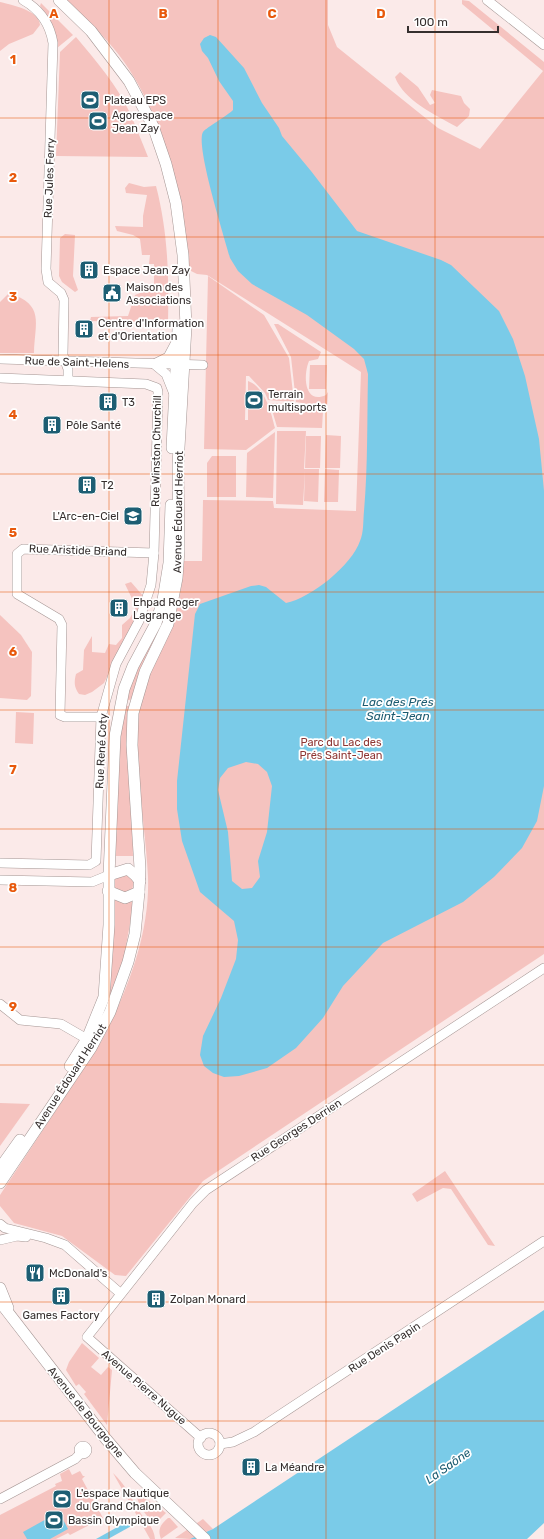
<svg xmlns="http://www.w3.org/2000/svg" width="544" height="1539" font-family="Rubik,sans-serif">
  <rect width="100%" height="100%" fill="#fbeae9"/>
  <g fill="#f5c3bf">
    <path d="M66,0H328V25L337,47L438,128L480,149L543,71L462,4V0L469,1L544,62V954L203,1181L126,1276L115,1275L62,1236L14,1223L0,1206V1195L101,1042C127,992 150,934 148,877C146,834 138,791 137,747C137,738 136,729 137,720C141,684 162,651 174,618C181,600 182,580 184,561H202L203,500L273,501L274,508L356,511L361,372L207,275L197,274L189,270C185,243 183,215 177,189C167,144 147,91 119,55C104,35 84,18 66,0Z"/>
    <path d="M0,2C12,5 39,10 40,25L33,34L9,44L0,51Z"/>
    <path d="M41,3L73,35L57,48C57,32 50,18 40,6Z"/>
    <path d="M76,37C96,61 117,85 130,113C136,127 142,142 148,157L56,156L60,52Z"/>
    <path d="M400,72L418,87L430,105L435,103L430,95L432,90L461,96L464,103L470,109L469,116L457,127C436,115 404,101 395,77Z"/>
    <path d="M129,183L144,187L156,186C168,232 169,276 168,323L90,321L91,317L128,316L135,295L148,290L149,287H154V264H149L150,255H142L140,239L133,235L117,231L115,226L143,227V216L147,195L126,193L125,188Z"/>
    <polygon points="65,234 75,235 73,276 78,290 75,292 62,282 59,276 60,238"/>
    <path d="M208,276L264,315L289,358L294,402L268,400L265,393L249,376H246L245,420H248V381C265,387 271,412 275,428L246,450L204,449Z"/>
    <path d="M9,293C45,305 35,322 34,353H0V302Z"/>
    <path d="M274,324H278L321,352L318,359L309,361C303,375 304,405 326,395L328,392L327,407L296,402L291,357Z"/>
    <polygon points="310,365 327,365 326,389 309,389"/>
    <polygon points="270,403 289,404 288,409 292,411 292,405 296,407 296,412 302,412 302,407 310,407 311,412 314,408 323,411 322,428 277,427"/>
    <polygon points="277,431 306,431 304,469 319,469 318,502 304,501 305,470 303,505 276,504"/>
    <polygon points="275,432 273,498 246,497 247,453"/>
    <polygon points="326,435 341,436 340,468 325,468"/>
    <polygon points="306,436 321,436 320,468 305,468"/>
    <polygon points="212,456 236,456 236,497 207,497 207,463"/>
    <polygon points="325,469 339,470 338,502 324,502"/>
    <path d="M131,582L144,597L128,635L104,683L92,692L85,695L79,694C74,687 74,682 76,674L83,670L84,650L92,636V652L105,653L109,644L116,645L122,638V625L130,618L136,607L125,584Z"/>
    <polygon points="168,594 166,620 135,698 126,701 126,690"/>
    <polygon points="0,615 21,635 32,652 31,696 27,700 0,698"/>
    <polygon points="131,703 133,856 114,856 122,706 128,706"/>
    <polygon points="16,712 34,713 33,744 15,743"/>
    <polygon points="124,873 134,880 132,891 125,894 113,888 115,879"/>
    <polygon points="114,899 132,902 133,907 122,968 99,1026"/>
    <polygon points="0,1103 30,1104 0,1146"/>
    <polygon points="445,1171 495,1246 488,1245 451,1189 443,1188 417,1202 412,1194"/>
    <polygon points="82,1343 99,1358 91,1367 101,1375 108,1367 112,1370 107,1425 84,1394 86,1392 79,1384 76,1386 66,1370 69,1362"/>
    <polygon points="69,1469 72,1475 80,1471 83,1476 85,1476 82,1479 103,1518 70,1535 68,1533 56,1539 0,1539 0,1515 56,1486 55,1484 62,1481 60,1474"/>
    <path d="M113,1473C125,1484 130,1496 138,1509C144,1520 154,1526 155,1539H150Z"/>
    <polygon points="135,1493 156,1505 166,1513 154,1525 141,1508"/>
    <path d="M168,1518H170L178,1527L161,1539C157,1529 161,1524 168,1518Z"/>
    <polygon points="203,1519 213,1529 190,1539 175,1538"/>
  </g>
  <g fill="#7acbe8" fill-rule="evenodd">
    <path d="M210,35L216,37L244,68L262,103L279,128L282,136L311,171L357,231L441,260L451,265L499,311L513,339L525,376L539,439L544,491V786L537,821L522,848L494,877L463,902L383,943L343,986L323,1018L296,1048L267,1068L239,1076L224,1077L213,1073L204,1066L200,1055L203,1036L221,998L236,959L238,940L234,921L200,892L182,841L177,809V781L195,614L200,604L251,586L259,585L266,587L286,603C311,598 352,565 360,541C364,532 363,520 364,511C368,466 367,420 368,374L364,359L354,349L307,315L252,284L238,271L230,258C225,239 195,145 203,132C207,127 227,116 233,110V101L219,81L208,58L202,51L200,44L204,38ZM246,762L258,764L267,772L272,786L267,832L258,861L260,877L252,888L242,889L232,881L228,832L218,790L220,778L228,768Z"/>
    <polygon points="544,1310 544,1523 527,1539 190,1539 213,1529"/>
    <polygon points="59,1512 68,1529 50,1539 27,1539 23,1532"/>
    <polygon points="132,1519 135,1524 108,1539 96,1539"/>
  </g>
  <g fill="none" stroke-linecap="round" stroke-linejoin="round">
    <defs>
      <g id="minor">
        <path d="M23,0C39,9 50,24 53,43L46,269L48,282L61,293L64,300L63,355L68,369V380"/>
        <polyline points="487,0 544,45"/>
        <polyline points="0,359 203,365"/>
        <polyline points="156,363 168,357 176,342"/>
        <polyline points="154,364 166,374 174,394"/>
        <polyline points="0,378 146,384 157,388 158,392 154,553 151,585 139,621 116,664 101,717 96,861 89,865 0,863"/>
        <polyline points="101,717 65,717 60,715 62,625 59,619 17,594 17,554 23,549 154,553"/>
        <polyline points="0,880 92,882 109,875"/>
        <polyline points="0,1004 20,1020 61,1024 87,1039"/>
        <polyline points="0,1224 5,1228 46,1238 65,1245 120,1293"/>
        <polyline points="0,1240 17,1236 26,1237"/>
        <circle cx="209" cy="1444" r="11"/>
        <polyline points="201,1438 87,1337 193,1203 206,1190 544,968"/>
        <polyline points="220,1444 233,1442 254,1432 544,1241"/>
        <circle cx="83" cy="1450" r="4"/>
        <polyline points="0,1499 75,1459 81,1453"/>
      </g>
      <g id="major">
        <polyline points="172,448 178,329"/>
        <polyline points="109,875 128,869 135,875 140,881"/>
        <polyline points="108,891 125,898 139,892"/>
        <polyline points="70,1066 87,1039 104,997 109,925 109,875 115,736 124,689 133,666 156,623 163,600 169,563 171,505"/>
        <polyline points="0,1168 20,1140"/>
        <polyline points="0,1183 91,1048 110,1012 128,962 135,934 139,892 140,868 132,745 133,713 145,672 168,624 177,578 179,550 178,465 186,327 183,255 176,203 166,164 153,126 129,81 91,31 59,0"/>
        <polyline points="0,1288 8,1308"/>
        <polyline points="0,1302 106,1439 135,1473 205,1539"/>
      </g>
    </defs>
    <use href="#minor" stroke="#a59694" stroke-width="10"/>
    <use href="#major" stroke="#a59694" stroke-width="12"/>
    <use href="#minor" stroke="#fff" stroke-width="9"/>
    <use href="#major" stroke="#fff" stroke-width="11"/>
  </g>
  <path fill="none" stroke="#e8590c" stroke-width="1" stroke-opacity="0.55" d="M109,0V1539M218,0V1539M326,0V1539M435,0V1539M0,118H544M0,237H544M0,355H544M0,474H544M0,592H544M0,710H544M0,829H544M0,947H544M0,1065H544M0,1184H544M0,1302H544M0,1421H544"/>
  <defs>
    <symbol id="stadium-square" viewBox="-11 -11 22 22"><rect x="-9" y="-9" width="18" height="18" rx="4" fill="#1d5e73" stroke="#fff"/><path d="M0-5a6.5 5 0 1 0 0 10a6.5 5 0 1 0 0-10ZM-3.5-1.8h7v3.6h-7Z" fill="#fff"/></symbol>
    <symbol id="building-square" viewBox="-11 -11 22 22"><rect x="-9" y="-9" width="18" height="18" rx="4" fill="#1d5e73" stroke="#fff"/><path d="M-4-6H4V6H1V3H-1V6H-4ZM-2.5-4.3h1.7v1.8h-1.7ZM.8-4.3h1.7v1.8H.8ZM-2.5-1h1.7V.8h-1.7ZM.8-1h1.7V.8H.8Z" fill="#fff"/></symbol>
    <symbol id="civic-square" viewBox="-11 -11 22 22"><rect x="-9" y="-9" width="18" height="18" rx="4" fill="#1d5e73" stroke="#fff"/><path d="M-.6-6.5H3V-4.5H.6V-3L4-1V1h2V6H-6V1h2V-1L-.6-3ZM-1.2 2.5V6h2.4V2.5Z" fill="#fff"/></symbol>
    <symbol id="school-square" viewBox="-11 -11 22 22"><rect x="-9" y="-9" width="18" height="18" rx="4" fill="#1d5e73" stroke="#fff"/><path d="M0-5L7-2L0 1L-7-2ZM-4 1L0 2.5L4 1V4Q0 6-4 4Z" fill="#fff"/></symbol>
    <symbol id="restaurant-square" viewBox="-11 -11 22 22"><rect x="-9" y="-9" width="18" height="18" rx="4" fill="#1d5e73" stroke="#fff"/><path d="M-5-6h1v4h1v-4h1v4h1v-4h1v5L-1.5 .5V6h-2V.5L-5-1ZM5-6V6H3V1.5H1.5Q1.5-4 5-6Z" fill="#fff"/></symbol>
  </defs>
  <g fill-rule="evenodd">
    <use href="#stadium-square" x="79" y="89" width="22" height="22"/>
    <use href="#stadium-square" x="87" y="110" width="22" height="22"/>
    <use href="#building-square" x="78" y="259" width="22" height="22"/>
    <use href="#civic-square" x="101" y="282" width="22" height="22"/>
    <use href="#building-square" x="73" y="318" width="22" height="22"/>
    <use href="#stadium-square" x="243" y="389" width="22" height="22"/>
    <use href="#building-square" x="97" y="391" width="22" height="22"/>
    <use href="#building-square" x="41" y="414" width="22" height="22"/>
    <use href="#building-square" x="76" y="474" width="22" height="22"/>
    <use href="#school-square" x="122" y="505" width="22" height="22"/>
    <use href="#building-square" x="108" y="597" width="22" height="22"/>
    <use href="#restaurant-square" x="24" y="1262" width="22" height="22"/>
    <use href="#building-square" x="50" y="1285" width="22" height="22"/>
    <use href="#building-square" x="145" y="1288" width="22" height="22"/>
    <use href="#building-square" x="240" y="1456" width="22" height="22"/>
    <use href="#stadium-square" x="51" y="1488" width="22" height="22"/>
    <use href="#stadium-square" x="43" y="1509" width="22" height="22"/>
  </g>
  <g text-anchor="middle" stroke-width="3.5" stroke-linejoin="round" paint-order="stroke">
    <g font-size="11" fill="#352f2e" stroke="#fff" text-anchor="start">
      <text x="104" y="104">Plateau EPS</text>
      <text x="112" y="119">Agorespace<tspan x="112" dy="13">Jean Zay</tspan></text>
      <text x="103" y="274">Espace Jean Zay</text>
      <text x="126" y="291">Maison des<tspan x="126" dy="13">Associations</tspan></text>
      <text x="98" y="327">Centre d'Information<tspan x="98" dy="13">et d'Orientation</tspan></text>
      <text x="268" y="398">Terrain<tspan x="268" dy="13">multisports</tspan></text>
      <text x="122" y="406">T3</text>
      <text x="66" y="429">Pôle Santé</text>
      <text x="101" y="489">T2</text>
      <text x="119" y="520" text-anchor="end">L'Arc-en-Ciel</text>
      <text x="133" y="606">Ehpad Roger<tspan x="133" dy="13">Lagrange</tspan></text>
      <text x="49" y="1277">McDonald's</text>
      <text x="170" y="1303">Zolpan Monard</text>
      <text x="61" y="1319" text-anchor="middle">Games Factory</text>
      <text x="265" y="1471">La Méandre</text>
      <text x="76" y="1497">L'espace Nautique<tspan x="76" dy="13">du Grand Chalon</tspan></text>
      <text x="68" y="1524">Bassin Olympique</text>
    </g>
    <g font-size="11" fill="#352f2e" stroke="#fff">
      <text transform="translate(49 178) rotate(-88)" y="4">Rue Jules Ferry</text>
      <text transform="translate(77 362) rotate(2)" y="4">Rue de Saint-Helens</text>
      <text transform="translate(156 451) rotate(-89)" y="4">Rue Winston Churchill</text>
      <text transform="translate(178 512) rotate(-89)" y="4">Avenue Édouard Herriot</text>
      <text transform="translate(78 550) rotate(2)" y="4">Rue Aristide Briand</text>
      <text transform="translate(101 751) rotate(-87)" y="4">Rue René Coty</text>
      <text transform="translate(70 1076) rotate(-57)" y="4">Avenue Édouard Herriot</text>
      <text transform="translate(296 1130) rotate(-33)" y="4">Rue Georges Derrien</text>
      <text transform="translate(384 1347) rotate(-33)" y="4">Rue Denis Papin</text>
      <text transform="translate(144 1387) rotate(41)" y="4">Avenue Pierre Nugue</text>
      <text transform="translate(86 1412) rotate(51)" y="4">Avenue de Bourgogne</text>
    </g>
    <g font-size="11" fill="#8e3634" stroke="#fff">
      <text x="341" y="746">Parc du Lac des<tspan x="341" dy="13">Prés Saint-Jean</tspan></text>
    </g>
    <g font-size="12" font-style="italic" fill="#1a5b70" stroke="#fff">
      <text x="398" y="706">Lac des Prés<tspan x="398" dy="14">Saint-Jean</tspan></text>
      <text transform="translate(448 1466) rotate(-35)" y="4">La Saône</text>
    </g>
  </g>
  <g font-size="13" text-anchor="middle" font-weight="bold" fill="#e8590c" stroke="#fff" stroke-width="3.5" stroke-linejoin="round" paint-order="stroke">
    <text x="54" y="18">A</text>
    <text x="163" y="18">B</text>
    <text x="272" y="18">C</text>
    <text x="381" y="18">D</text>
    <text x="13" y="64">1</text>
    <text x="13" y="182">2</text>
    <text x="13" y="301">3</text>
    <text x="13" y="419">4</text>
    <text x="13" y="537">5</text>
    <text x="13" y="656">6</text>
    <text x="13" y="774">7</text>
    <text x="13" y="892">8</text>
    <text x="13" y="1011">9</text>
  </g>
  <path d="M408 26v6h90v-6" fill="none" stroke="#352f2e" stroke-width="2"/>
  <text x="414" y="26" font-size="12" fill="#352f2e" stroke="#ffffff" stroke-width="3" paint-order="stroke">100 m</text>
</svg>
